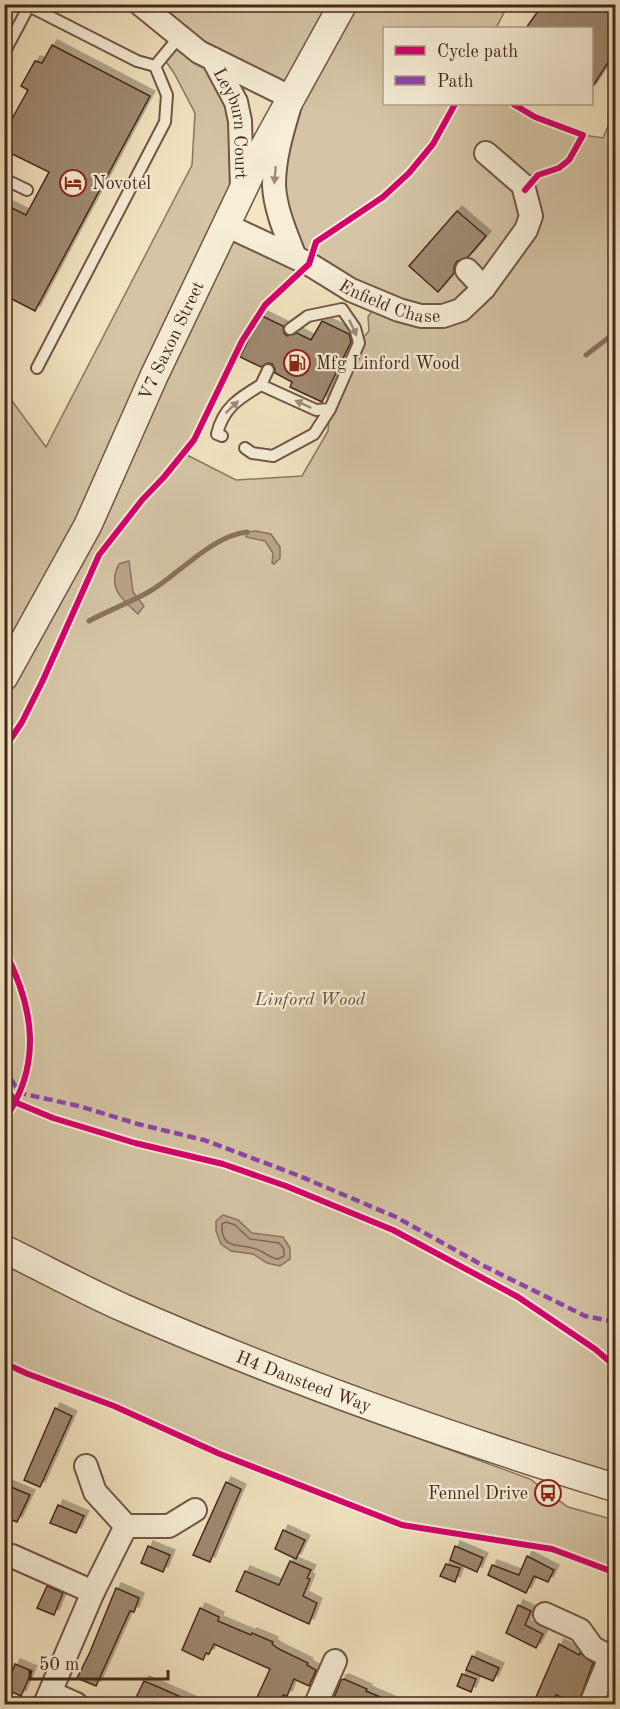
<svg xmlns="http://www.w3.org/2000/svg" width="620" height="1709" font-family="'Old Standard TT',serif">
  <defs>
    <filter id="shadow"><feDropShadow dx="5" dy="-5" stdDeviation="0" flood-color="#0004"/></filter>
  </defs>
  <rect width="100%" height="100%" fill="#f3e5c2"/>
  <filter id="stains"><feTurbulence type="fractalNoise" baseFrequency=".00333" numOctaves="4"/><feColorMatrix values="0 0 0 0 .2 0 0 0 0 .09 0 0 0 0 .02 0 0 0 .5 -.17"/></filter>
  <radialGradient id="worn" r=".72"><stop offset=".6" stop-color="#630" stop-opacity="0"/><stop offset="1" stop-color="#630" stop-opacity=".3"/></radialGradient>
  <path fill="#d5c5a6" stroke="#8d7661" stroke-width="1.5" fill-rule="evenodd" d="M140,5H508L496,28H384V104H513L535,117L583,135L603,138L615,110V1488L365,1404L360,1417L530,1479L568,1507L615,1520V1573L552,1549L402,1525L220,1454L114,1406L28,1374L5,1363L4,390L46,447L192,165L195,113L174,73L162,56L179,37ZM214,59L291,98L282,223L294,256L226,224L240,121ZM309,264L378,302L368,317L369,331L359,343L330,409L328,431L302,476L236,480L183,453L194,440L242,341L265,305Z"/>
  <g fill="#b8a48a" stroke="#8a725e" stroke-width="1.5">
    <polygon points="256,531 271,534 280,547 280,558 274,564 272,563 273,553 265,541 246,537 247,532"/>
    <path d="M129,561L133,592L144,606L138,614C121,599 107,587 119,564Z"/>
    <polygon points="223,1215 238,1220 252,1233 283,1237 290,1248 290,1259 280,1266 267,1263 253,1254 231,1251 221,1244 216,1231 216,1221"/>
  </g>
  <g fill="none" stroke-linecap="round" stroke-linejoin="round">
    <path stroke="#7e6653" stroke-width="1.5" d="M226,1222L235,1225L250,1239L279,1243L284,1249V1256L278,1259C269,1258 265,1252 256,1249C241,1243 220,1251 222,1224Z"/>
    <g stroke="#8a725e" stroke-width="5">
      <polyline points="586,355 616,332"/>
      <path d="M89,621C109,610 132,602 152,590C181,572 212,536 247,532"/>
    </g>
  </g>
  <g fill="#9f8a72" stroke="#45271c" stroke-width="1.5" filter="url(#shadow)">
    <polygon points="543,4 615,4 615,52 591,89 591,28 526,28"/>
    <polygon points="52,45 150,96 35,311 4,295 4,204 26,215 49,172 4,150 4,124 8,126 28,90 21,86 35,61 42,63"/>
    <polygon points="457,211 486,236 468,257 457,261 454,267 454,273 438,292 409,266"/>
    <polygon points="260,315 283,326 284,333 287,336 297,333 311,340 322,321 349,334 351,342 322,402 290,387 292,382 275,373 275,369 272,364 267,363 261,367 240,357"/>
    <polygon points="55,1408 72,1416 40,1487 24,1480"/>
    <polygon points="226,1482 241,1489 210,1562 193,1555"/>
    <polygon points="4,1484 30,1495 17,1522 4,1517"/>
    <polygon points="58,1505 84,1516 76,1533 50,1523"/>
    <polygon points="283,1530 305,1540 296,1559 275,1549"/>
    <polygon points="148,1546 170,1555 163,1572 141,1563"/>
    <polygon points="455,1546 483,1558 477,1572 450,1560"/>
    <polygon points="527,1556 554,1570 548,1582 534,1576 526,1593 488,1575 492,1565 519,1575"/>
    <polygon points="290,1561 311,1570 307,1578 310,1579 303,1596 317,1603 309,1624 236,1591 245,1571 279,1585"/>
    <polygon points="446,1564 460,1568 455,1582 440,1576"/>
    <polygon points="47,1586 63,1593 54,1615 37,1608"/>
    <polygon points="116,1588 139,1598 134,1612 130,1611 96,1686 77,1678 90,1652"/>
    <polygon points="518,1605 531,1611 525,1625 543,1634 536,1648 506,1633"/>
    <polygon points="200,1608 219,1617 218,1621 251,1635 252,1633 273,1642 272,1644 279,1649 308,1663 307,1665 316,1670 309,1686 294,1679 287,1696 283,1695 280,1704 254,1704 270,1669 214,1644 209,1654 206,1653 203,1660 182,1650"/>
    <polygon points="559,1644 579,1655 580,1653 593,1663 578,1704 556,1695 552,1704 533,1704"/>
    <polygon points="472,1656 499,1668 493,1681 466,1670"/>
    <polygon points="15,1664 32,1671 21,1696 5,1689"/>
    <polygon points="462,1674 476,1679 471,1692 457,1686"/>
    <polygon points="344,1679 367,1689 366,1691 397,1704 350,1704 334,1698 341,1680"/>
    <polygon points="615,1680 615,1695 611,1704 605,1704"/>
    <polygon points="144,1681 156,1686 197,1704 133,1704"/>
  </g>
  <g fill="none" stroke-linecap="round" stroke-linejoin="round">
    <defs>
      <g id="service">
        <polyline points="4,53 29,6 137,61 155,66"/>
        <polyline points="155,66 179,37"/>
        <polyline points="4,179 27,190"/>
        <polyline points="37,368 165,122 167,95 155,66"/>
        <polyline points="268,370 261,385 316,410 330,409 359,343 355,328 342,309 308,316 290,329"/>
        <path d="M222,436L217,434C223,408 239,398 261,385"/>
        <polyline points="245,448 252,453 273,456 314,434 330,409"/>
      </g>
      <g id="minor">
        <path d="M140,4L199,52L292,98C284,126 274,155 274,185C275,209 286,234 295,257"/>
        <path id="s1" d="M213,59L236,102L240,121L242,190"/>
        <path id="s2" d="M226,225L309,264L351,290L399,310L421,316H443L461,310L484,288L526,230L531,216L523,185L486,153"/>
        <polyline points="467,270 484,288"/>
        <polyline points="86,1466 95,1492 126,1526 169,1526 195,1510"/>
        <polyline points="12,1556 93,1592"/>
        <polyline points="545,1614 580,1630 593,1648 616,1660"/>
        <polyline points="51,1693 76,1704"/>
        <polyline points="45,1704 93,1592 126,1526"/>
        <polyline points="316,1704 335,1661"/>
        <polyline points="591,1704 610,1658"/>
      </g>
      <g id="tertiary">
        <path id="s3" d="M4,677L88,525L154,376L258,158L343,4"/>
        <path id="s4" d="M4,1249C45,1269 85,1291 126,1309C285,1379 450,1437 616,1488"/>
      </g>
    </defs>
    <use href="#service" stroke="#705646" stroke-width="14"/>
    <use href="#minor" stroke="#705646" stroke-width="26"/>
    <use href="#tertiary" stroke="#705646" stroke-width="30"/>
    <use href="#service" stroke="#f7eed7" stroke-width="10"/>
    <use href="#minor" stroke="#f7eed7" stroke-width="22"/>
    <use href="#tertiary" stroke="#f7eed7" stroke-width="27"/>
    <polyline stroke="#8e44ad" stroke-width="4.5" stroke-dasharray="9 4.5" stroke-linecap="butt" points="4,1068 20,1093 79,1106 138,1124 204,1140 297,1175 396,1217 484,1266 585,1316 616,1322"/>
    <defs>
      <g id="cycleway">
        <polyline points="513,104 535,117 583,135 569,160 559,168 538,175 525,190"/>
        <polyline points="4,749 22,722 43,680 99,555 142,500 164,477 194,440 242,341 265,305 309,264 316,242 383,197 409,173 433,144 455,104"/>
        <path d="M4,950C34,1007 43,1065 4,1120"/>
        <polyline points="4,1086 17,1103 53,1118 135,1143 223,1164 286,1186 393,1230 518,1297 595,1349 616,1367"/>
        <polyline points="4,1363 28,1374 114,1406 220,1454 402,1525 552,1549 616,1573"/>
      </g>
    </defs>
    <use href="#cycleway" stroke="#f7eed7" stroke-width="10"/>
    <use href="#cycleway" stroke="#d6006c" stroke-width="6"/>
  </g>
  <defs><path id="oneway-solid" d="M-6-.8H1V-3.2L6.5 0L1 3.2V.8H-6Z" transform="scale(1.5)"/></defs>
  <g fill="#9e8a7a">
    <use href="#oneway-solid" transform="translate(275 175) rotate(95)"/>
    <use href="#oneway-solid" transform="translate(353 328) rotate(65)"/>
    <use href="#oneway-solid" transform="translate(303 404) rotate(-155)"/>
    <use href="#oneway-solid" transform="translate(232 407) rotate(-44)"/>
  </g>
  <defs>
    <symbol id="hotel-ring" viewBox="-11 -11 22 22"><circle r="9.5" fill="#f7eed7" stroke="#8f2418" stroke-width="1.5"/><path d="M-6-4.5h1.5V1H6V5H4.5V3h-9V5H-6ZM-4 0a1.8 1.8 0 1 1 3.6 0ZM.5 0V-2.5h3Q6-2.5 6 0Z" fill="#8f2418"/></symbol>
    <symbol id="fuel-ring" viewBox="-11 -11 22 22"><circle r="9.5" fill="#f7eed7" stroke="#8f2418" stroke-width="1.5"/><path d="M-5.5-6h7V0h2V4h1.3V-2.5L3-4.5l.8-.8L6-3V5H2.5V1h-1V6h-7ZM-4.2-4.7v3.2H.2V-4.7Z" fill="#8f2418"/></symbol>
    <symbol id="bus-ring" viewBox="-11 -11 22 22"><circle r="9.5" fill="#f7eed7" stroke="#8f2418" stroke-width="1.5"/><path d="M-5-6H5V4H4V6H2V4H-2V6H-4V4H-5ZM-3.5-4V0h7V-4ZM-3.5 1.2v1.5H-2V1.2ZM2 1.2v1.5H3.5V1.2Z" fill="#8f2418"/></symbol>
  </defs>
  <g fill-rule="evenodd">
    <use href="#hotel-ring" x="58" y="168" width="30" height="30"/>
    <use href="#fuel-ring" x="282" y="348" width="30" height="30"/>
    <use href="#bus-ring" x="533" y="1478" width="30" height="30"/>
  </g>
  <g text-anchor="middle" stroke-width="4.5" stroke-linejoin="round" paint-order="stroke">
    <g font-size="18" fill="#45271c" stroke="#f7eed7">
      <text dy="6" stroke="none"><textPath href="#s1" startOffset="69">Leyburn Court</textPath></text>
      <text dy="6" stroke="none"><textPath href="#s2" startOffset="182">Enfield Chase</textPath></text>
      <text dy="6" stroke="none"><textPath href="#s3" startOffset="376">V7 Saxon Street</textPath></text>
      <text dy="6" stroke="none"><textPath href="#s4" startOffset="328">H4 Dansteed Way</textPath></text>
    </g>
    <g font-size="18" fill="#45271c" stroke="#f7eed7" text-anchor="start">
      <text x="92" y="189">Novotel</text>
      <text x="316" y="369">Mfg Linford Wood</text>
      <text x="528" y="1499" text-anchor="end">Fennel Drive</text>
    </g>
    <g font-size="18" font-style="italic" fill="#694e3e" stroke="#f7eed7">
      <text x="310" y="1005">Linford Wood</text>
    </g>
  </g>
  <rect width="620" height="1709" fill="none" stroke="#f3e5c2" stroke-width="24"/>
  <rect x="6" y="6" width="608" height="1697" fill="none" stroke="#45271c" stroke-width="3"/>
  <rect x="12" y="12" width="596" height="1685" fill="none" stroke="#45271c" stroke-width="1.5"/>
  <rect x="383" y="27" width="210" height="78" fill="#f7eed7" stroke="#b09e8c" stroke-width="1.5"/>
  <rect x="395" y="46" width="30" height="9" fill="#d6006c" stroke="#b09e8c" stroke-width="1.5"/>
  <text x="437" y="57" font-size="18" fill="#45271c">Cycle path</text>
  <rect x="395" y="76" width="30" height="9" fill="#8e44ad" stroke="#b09e8c" stroke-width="1.5"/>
  <text x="437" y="87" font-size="18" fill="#45271c">Path</text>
  <path d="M30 1670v9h138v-9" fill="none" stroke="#45271c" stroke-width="3"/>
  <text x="39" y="1670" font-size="18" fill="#45271c" stroke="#f7eed7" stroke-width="4.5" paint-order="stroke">50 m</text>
  <rect width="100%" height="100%" filter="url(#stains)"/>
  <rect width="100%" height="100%" fill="url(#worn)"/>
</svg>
